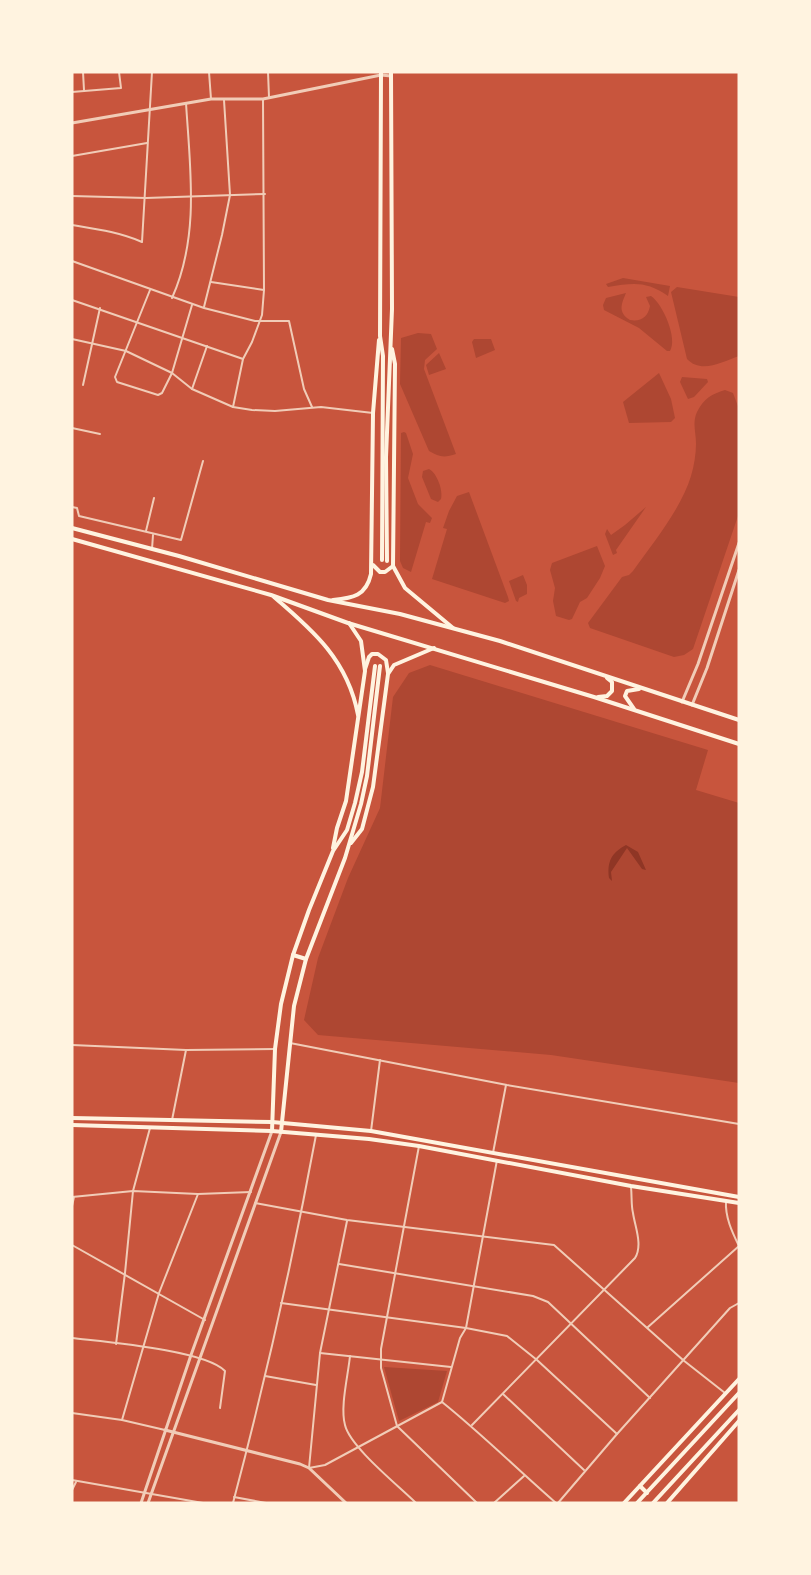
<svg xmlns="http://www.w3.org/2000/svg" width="811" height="1575" font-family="Overpass,sans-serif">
  <rect width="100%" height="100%" fill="#c8553d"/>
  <g fill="#ae4732">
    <path d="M623,278L670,286L668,296C646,281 634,283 608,287L606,284Z"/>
    <path d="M677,287L739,297V356C722,362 701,374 687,359L671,292Z"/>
    <path d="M626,293C622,303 617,312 630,320C641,322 648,317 650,306L646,297L651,296C663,304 678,339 670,351H667L639,328L604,310L603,305L606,298Z"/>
    <path d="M418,333L431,334L437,349L425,360L424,369L456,454C444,458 439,457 429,451L400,384L401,338Z"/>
    <polygon points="474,339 491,339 495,350 476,358 472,342"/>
    <polygon points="439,353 446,369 429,375 426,365"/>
    <polygon points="659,373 671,399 675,418 671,422 629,423 623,402"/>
    <polygon points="682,377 707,379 708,382 694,397 688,399 680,382"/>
    <path d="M725,390L733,393L739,409V513L693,649L684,655L674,657L590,628L588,623L622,577L629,575L633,571C653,543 681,509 691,476C694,466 696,454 696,444C696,432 692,423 697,412C704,398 712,394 725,390Z"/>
    <polygon points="404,432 406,433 413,454 408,478 418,504 432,518 430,523 426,522 411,572 403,568 400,561 401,433"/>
    <path d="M429,469C437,473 443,490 441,499L438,502L431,499L422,477L423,471Z"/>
    <polygon points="469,492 508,597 509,601 505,603 432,579 447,529 443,528 449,511 457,496"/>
    <polygon points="646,507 616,550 617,553 613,555 605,534 607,529 611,535 625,525"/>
    <polygon points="597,546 605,566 600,578 587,598 580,602 572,619 569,620 556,616 553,601 555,588 550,570 552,563"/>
    <polygon points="523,575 527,585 527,594 519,598 518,602 516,601 509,581"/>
    <polygon points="430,665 708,750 696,790 739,803 739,1083 551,1055 318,1035 304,1020 318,958 348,878 380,808 393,697 409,673"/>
    <polygon points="384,1367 447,1371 438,1402 399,1421"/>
  </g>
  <path fill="#8f3625" d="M626,845L638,852L646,870L642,869L627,848L611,872L612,881L609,878C607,862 611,853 626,845Z"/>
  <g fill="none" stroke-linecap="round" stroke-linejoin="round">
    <g stroke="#f1ccb7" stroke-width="2">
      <polyline points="83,72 84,90"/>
      <polyline points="209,72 211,99"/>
      <polyline points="268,72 269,97"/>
      <polyline points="72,92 121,88 119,72"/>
      <polyline points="72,156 147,143"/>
      <polyline points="72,196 146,198 265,194"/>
      <path d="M72,225C96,229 119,232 142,242L152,72"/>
      <polyline points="72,261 204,308 255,321 289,321 304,389 312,407"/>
      <polyline points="211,282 264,290"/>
      <polyline points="150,290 115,377 117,382 158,395 162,393 172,373 192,305"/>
      <path d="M172,298C200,236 190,168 186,103"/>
      <polyline points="72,300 243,359"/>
      <polyline points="204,307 222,235 230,195 224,100"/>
      <polyline points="72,339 126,351 172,373 192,389 233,407 252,410 275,411 321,407 373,413"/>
      <polyline points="83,385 100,308"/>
      <polyline points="192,389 207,346"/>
      <polyline points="233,407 243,359 252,342 262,315 264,290 263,100"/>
      <polyline points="72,428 100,434"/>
      <polyline points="72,507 77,508 79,516 181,540 203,461"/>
      <polyline points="146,531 154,498"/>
      <polyline points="152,549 153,535"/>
      <polyline points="290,1043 507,1085 739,1124"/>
      <polyline points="72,1045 186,1050 275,1049"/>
      <polyline points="172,1120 186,1050"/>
      <polyline points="371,1131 380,1060"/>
      <polyline points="419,1146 381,1349 381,1368 397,1426 477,1503"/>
      <polyline points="493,1153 506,1085"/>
      <polyline points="72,1197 133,1191 198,1194 251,1192"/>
      <path d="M726,1201C725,1217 732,1232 739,1246"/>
      <polyline points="255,1203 347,1220 554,1245 683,1360 725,1393"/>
      <polyline points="72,1206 74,1197"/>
      <polyline points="347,1221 320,1353 309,1468 325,1465 442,1402"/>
      <polyline points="72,1245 205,1320"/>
      <polyline points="339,1264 533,1296 548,1302 650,1398"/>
      <polyline points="281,1303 466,1328 507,1336 537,1360 617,1434"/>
      <polyline points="648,1327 739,1246"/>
      <path d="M72,1338C105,1342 205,1350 225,1371L220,1408"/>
      <polyline points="116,1344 125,1273 133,1191 150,1128"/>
      <polyline points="320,1353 451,1367"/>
      <path d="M350,1356C348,1376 340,1407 345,1425C350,1447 399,1486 416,1503"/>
      <polyline points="265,1376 316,1385"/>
      <polyline points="503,1394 584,1470"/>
      <polyline points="442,1402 460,1338 466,1328 497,1160"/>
      <path d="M442,1402C482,1434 518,1470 556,1503"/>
      <polyline points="72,1413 122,1420 165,1430"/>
      <polyline points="122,1420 159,1293 198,1194"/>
      <path d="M472,1425L635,1258C643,1245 635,1227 633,1213C631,1205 632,1196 631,1187"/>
      <polyline points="72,1480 203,1503"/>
      <polyline points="72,1490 76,1482"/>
      <polyline points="234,1497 266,1503"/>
      <path d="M233,1503C265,1382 293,1259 316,1135"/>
      <polyline points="494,1503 524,1476"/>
      <polyline points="558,1503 617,1434 730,1308 739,1303"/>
    </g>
    <g stroke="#f1ccb7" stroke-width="3">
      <polyline points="72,123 211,99 263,99 381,75 391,76"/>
      <polyline points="682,702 698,664 739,543"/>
      <polyline points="692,705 707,668 739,570"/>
      <polyline points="165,1430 300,1464 309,1468 346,1503"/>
      <polyline points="141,1503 191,1355 272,1131"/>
      <polyline points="148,1503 281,1132"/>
    </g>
    <g stroke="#fff3e0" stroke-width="4">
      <polyline points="381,72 380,336 383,356 382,560"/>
      <polyline points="392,349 395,364 393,566 405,588 453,628"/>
      <polyline points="72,528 179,556 328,600 400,614 500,641 739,720"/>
      <polyline points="72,539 271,595 348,623 594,697 739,744"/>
      <polyline points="387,561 386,457 392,309 391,72"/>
      <polyline points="373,565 380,572 385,572 393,566"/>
      <path d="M274,597C314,631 348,661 358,715"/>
      <path d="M333,600C353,598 366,596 371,574L373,413L379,340"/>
      <polyline points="365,669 369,657 372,654 378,654 386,660 388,673"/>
      <polyline points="598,697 607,696 612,691 612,682 607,678"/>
      <polyline points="634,709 625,696 627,691 639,689"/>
      <polyline points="351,843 362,829 373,787 388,674 394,665 434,648"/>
      <polyline points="333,848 337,828 346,801 365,671 361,641 349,623"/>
      <polyline points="293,955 306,959"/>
      <polyline points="72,1118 272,1122 371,1131 739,1197"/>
      <polyline points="72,1125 272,1131 369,1139 419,1146 631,1186 739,1203"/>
      <polyline points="272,1131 275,1049 281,1004 293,955 309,910 333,851 347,830 355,803 362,772 375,666"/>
      <polyline points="281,1132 294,1006 306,959 345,858 361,804 367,776 380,666"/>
      <polyline points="624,1503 739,1379"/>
      <polyline points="667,1503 739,1421"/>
    </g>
    <g stroke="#fff3e0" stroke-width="4">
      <polyline points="640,1486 647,1493"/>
      <polyline points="637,1503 739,1393"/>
      <polyline points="653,1503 739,1410"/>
    </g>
  </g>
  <rect width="811" height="1575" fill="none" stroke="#fff3e0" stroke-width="147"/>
</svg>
